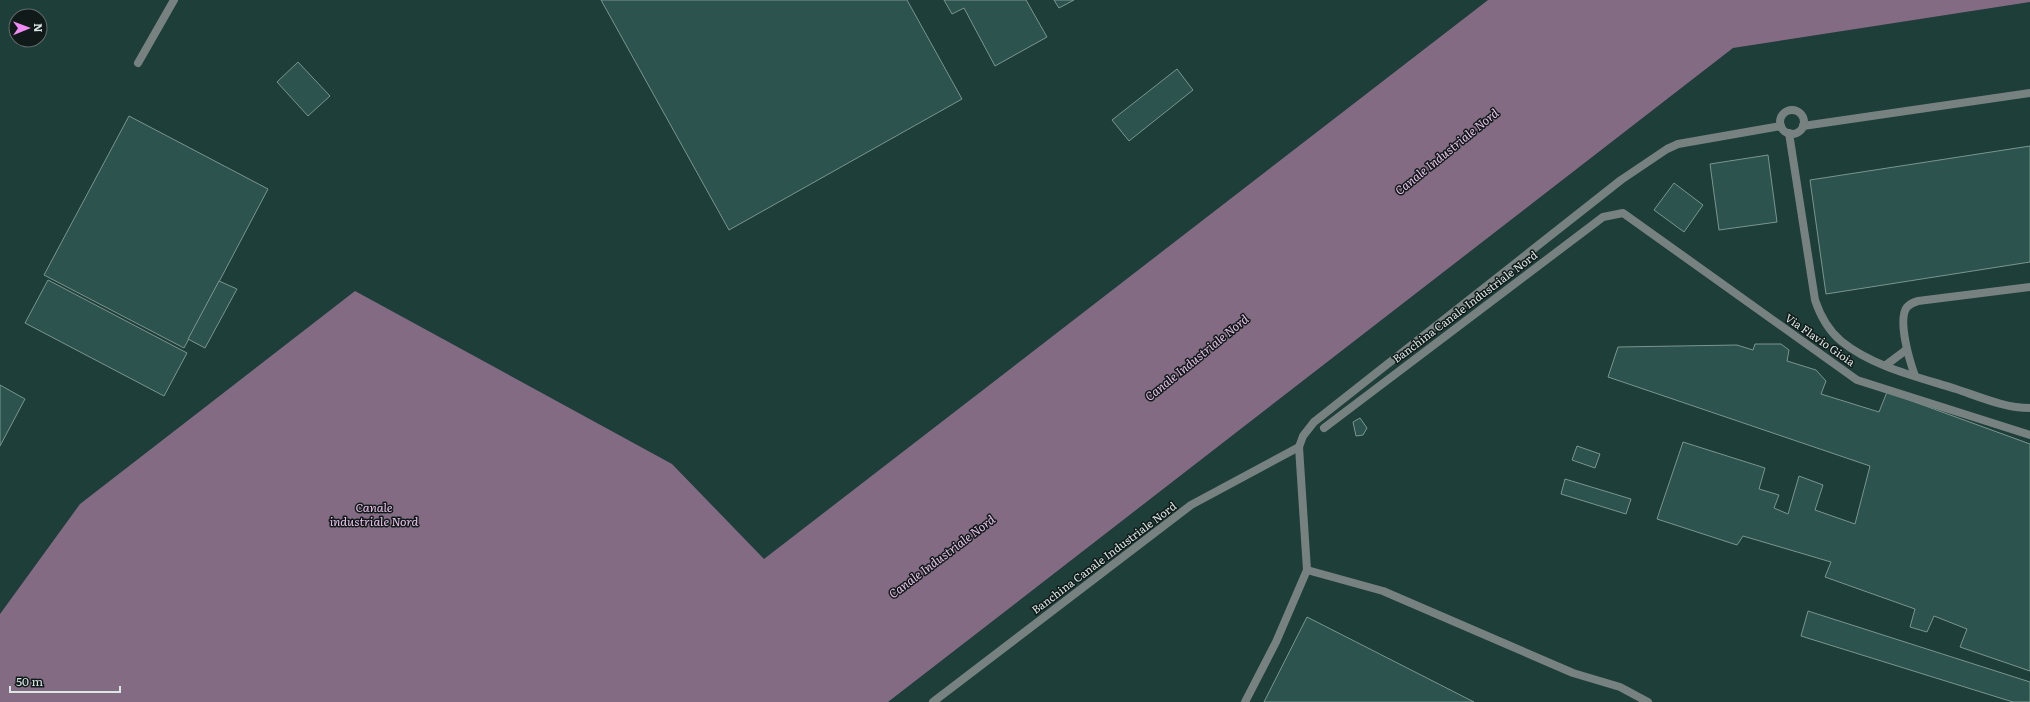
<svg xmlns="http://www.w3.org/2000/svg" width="2030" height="702" font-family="Literata,serif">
  <rect width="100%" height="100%" fill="#1e3430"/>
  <g fill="#1e3e39" fill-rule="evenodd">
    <path d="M0,0H1488L764,560L672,464L80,504L0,614ZM16,16H40V40H16Z"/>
    <polygon points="2030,2 2030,702 888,702 1733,48"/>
  </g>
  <polygon fill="#836b84" points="1488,0 2030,0 2030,2 1733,48 888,702 0,702 0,614 80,504 355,291 672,464 764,559"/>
  <g fill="#2c534d" stroke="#7b9590">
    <polygon points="601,0 907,0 962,99 729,230"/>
    <polygon points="944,0 1026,0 1047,37 995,66 964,8 952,14"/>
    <polygon points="1054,0 1074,0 1059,8"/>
    <polygon points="298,62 330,96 308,116 277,82"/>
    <polygon points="1177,69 1193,90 1129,141 1112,120"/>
    <polygon points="129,116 268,189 184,348 44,275"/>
    <polygon points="2030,146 2030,262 1826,294 1810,180"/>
    <polygon points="1768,155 1777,222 1719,230 1710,164"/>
    <polygon points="1674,183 1703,205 1684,232 1654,210"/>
    <polygon points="48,280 187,353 164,396 25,323"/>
    <polygon points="219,281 237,289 205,348 188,339"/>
    <polygon points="1755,344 1781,344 1789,350 1787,361 1816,370 1826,381 1821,394 1879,412 1887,392 2030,444 2030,671 1960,647 1967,629 1934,616 1927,632 1910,627 1915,609 1825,577 1831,562 1743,536 1737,545 1657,519 1683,442 1765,468 1759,489 1779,495 1774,508 1788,514 1799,476 1823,485 1815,510 1855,524 1870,466 1608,377 1618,347 1737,345 1753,350"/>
    <polygon points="0,385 25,399 0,446"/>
    <polygon points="1360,418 1367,428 1363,435 1356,436 1353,422"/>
    <polygon points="1577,446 1600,454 1595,468 1572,460"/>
    <polygon points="1565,479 1631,499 1626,514 1561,494"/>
    <polygon points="1808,611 2030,682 2030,702 2013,702 1801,636"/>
    <polygon points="1307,617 1474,702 1264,702"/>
  </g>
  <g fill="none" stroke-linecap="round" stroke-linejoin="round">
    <g stroke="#778280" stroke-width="8">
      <circle cx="1792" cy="122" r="12"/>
      <polyline points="1803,126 2030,93"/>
      <path d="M1789,133L1815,300C1820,315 1828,330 1841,341C1873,367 1918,377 1956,389C1980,397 2005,408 2030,408"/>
      <polyline points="1886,365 1906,350"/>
      <path d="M1915,376C1910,362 1897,320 1907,307C1910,304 1914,302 1918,301L2030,287"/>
      <polyline points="1307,570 1299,447 1303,436 1314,422 1621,180 1667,149 1678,144 1781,126"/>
      <polyline points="1245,702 1276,642 1307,570 1383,591 1573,673 1620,687 1648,702"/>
    </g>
    <g stroke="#778280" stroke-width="8">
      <polyline points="138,63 174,0"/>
      <polyline points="1324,428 1603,217 1623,213 1857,380 2030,435"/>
      <polyline points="933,702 1191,505 1299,447"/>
    </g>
  </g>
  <g text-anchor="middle" stroke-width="3" stroke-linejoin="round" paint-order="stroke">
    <g font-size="11" fill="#dae7e4" stroke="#101a18">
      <text transform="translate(1465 307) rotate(-37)" y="4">Banchina Canale Industriale Nord</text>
      <text transform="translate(1820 340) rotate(35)" y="4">Via Flavio Gioia</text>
      <text transform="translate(1104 558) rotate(-37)" y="4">Banchina Canale Industriale Nord</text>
    </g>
    <g font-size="12" font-style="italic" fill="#ebc0ec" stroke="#101a18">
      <text transform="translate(1447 152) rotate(-39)" y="4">Canale Industriale Nord</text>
      <text transform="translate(1197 358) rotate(-39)" y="4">Canale Industriale Nord</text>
      <text x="374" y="512">Canale<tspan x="374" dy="14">industriale Nord</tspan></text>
      <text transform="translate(942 557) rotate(-37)" y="4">Canale Industriale Nord</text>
    </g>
  </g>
  <g transform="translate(28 28) rotate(89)"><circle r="19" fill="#101a18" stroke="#616c6a"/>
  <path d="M0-3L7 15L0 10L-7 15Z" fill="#f08bf5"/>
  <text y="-6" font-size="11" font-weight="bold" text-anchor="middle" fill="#dae7e4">N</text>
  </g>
  <path d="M10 686v6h110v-6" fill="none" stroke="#dae7e4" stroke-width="2"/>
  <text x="16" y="686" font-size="12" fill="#dae7e4" stroke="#101a18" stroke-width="3" paint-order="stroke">50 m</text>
</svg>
